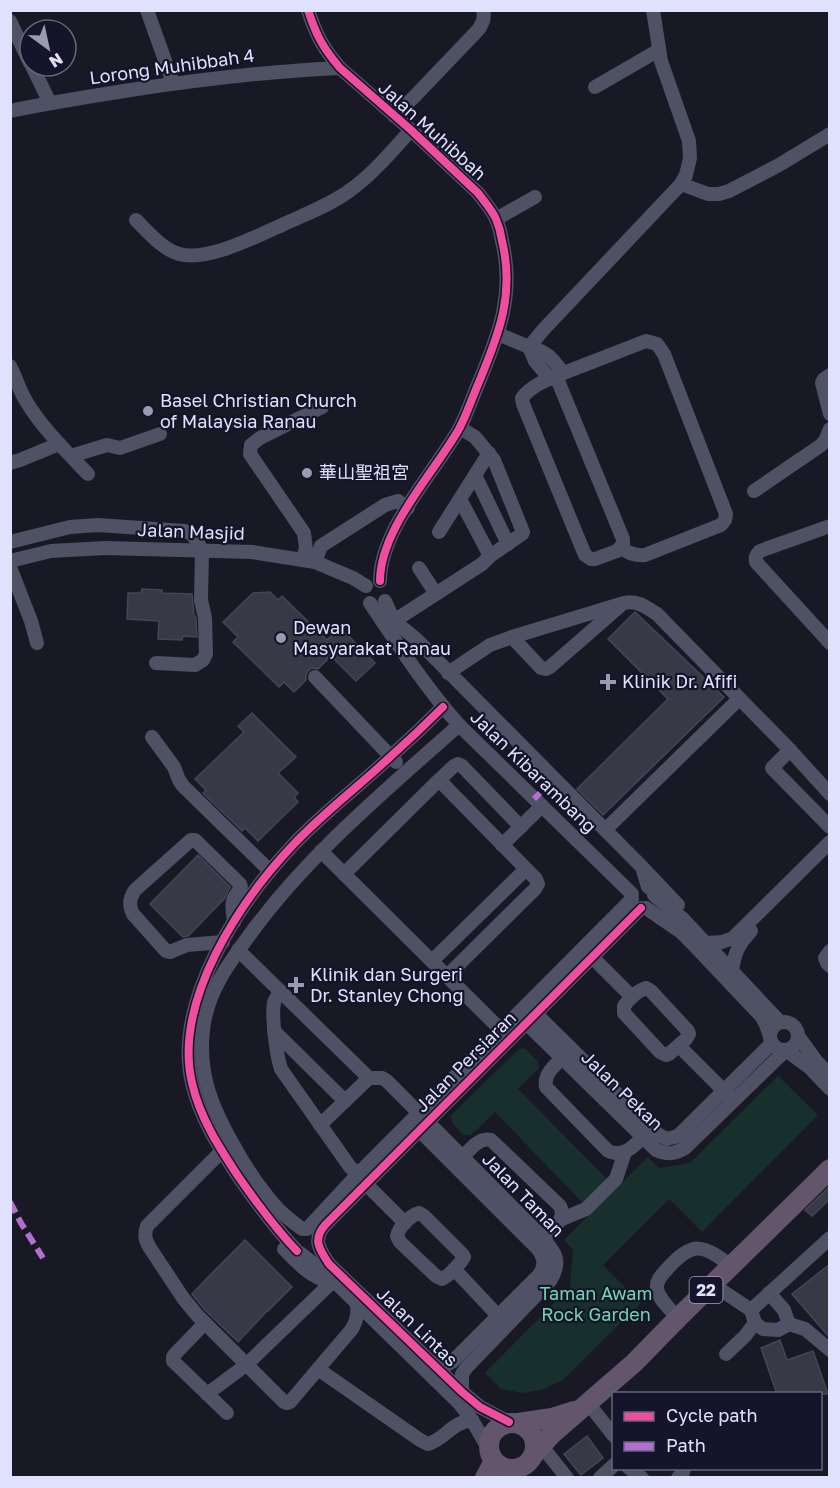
<svg xmlns="http://www.w3.org/2000/svg" width="840" height="1488" font-family="'Golos Text','Noto Sans SC',sans-serif">
  <rect width="100%" height="100%" fill="#191925"/>
  <g fill="#172f2d">
    <polygon points="525,1048 538,1062 539,1068 518,1089 607,1179 583,1203 495,1112 471,1135 463,1135 452,1123 451,1115 519,1049"/>
    <polygon points="778,1076 818,1115 702,1232 669,1199 603,1265 641,1303 563,1380 541,1390 522,1393 501,1389 485,1373 570,1287 573,1250 564,1240 648,1157 659,1168 690,1163"/>
  </g>
  <g fill="#383846" stroke="#454556" stroke-width="1.5">
    <polygon points="142,589 162,590 162,593 192,594 194,616 195,616 196,619 197,637 183,636 182,640 158,639 159,621 127,619 128,593 141,593"/>
    <polygon points="270,592 278,600 282,596 327,640 340,627 375,663 356,681 331,656 318,669 312,668 308,671 306,675 306,680 294,692 284,682 279,687 233,642 238,637 223,622 253,593"/>
    <polygon points="635,612 724,697 603,815 577,789 668,699 608,639"/>
    <polygon points="252,713 296,757 278,773 298,793 294,797 298,802 258,841 245,828 242,831 208,798 203,793 206,790 195,779 244,732 238,726"/>
    <polygon points="198,855 230,887 225,898 188,936 183,937 150,904"/>
    <polygon points="830,1186 830,1199 812,1216 805,1210"/>
    <polygon points="245,1240 292,1287 268,1311 267,1311 238,1342 204,1309 192,1294 213,1272"/>
    <polygon points="830,1264 830,1338 792,1294"/>
    <polygon points="780,1340 787,1360 813,1351 828,1394 777,1394 761,1348"/>
    <polygon points="587,1436 603,1458 581,1475 564,1454"/>
  </g>
  <g fill="none" stroke-linecap="round" stroke-linejoin="round">
    <g stroke="#4f5264" stroke-width="14">
      <polyline points="147,10 173,83"/>
      <path d="M308,10C316,35 323,48 340,68L411,130L478,193C484,201 492,210 496,219C499,226 501,234 502,241C515,294 499,334 479,382C472,398 467,414 459,429C434,473 380,529 380,581"/>
      <polyline points="10,21 30,63"/>
      <polyline points="32,66 50,103"/>
      <polyline points="595,87 659,50"/>
      <path d="M10,111C48,103 86,97 124,91C196,80 268,71 340,68"/>
      <path d="M394,116L414,97L479,29C483,22 485,18 483,10"/>
      <polyline points="681,184 708,194 719,194 729,191 779,165 830,134"/>
      <polyline points="496,219 535,197"/>
      <path d="M136,220C148,232 162,249 179,254C208,262 257,236 284,224C306,214 330,205 349,191C373,174 392,151 411,130"/>
      <polyline points="498,334 529,347 544,329 681,184 686,175 690,158 689,141 661,61 653,10"/>
      <path d="M529,347C548,352 552,358 563,373"/>
      <polyline points="529,347 535,361 550,379"/>
      <path d="M10,366C16,377 19,390 26,401C42,428 66,451 88,474"/>
      <polyline points="830,375 824,379 822,383 830,414"/>
      <path d="M556,376L623,539V544L617,551L595,559H591L585,555L523,404L522,398C530,387 544,381 556,376Z"/>
      <path d="M556,376L646,341L657,344L664,354L726,514L725,520L721,525L645,555C635,556 629,553 621,548"/>
      <polyline points="460,428 475,437 494,460 523,532 522,534 490,556 482,564 394,621 416,639 642,867 648,887"/>
      <polyline points="71,456 107,445 120,448 160,434"/>
      <polyline points="10,463 20,460 59,444"/>
      <polyline points="475,475 508,544"/>
      <polyline points="754,491 820,446 825,441 830,429"/>
      <polyline points="460,499 490,556"/>
      <path d="M830,526L760,551C756,555 755,557 756,562L830,643"/>
      <polyline points="439,532 489,453"/>
      <polyline points="10,542 70,527 98,525 185,531 192,534 202,550 201,600 205,618 206,654 203,660 195,665 156,663"/>
      <polyline points="302,559 306,549 304,533 250,454 251,445 260,438 322,407"/>
      <polyline points="10,561 51,551 105,548 252,552 315,562 353,578 366,586"/>
      <polyline points="315,562 321,546 385,505 398,501 408,508"/>
      <polyline points="10,567 31,621 37,643"/>
      <polyline points="419,568 436,594"/>
      <polyline points="385,601 397,628"/>
      <path d="M370,603C398,645 426,688 459,725L632,894"/>
      <polyline points="512,637 541,668 546,669 550,667 620,606"/>
      <path d="M448,673L490,645L512,637L624,603C637,600 646,607 657,614L790,750L830,794"/>
      <polyline points="315,677 396,762"/>
      <polyline points="152,737 174,767 179,780 183,786 270,871"/>
      <polyline points="790,750 772,768 830,827"/>
      <polyline points="439,780 454,766 458,764 462,766 521,827"/>
      <polyline points="605,830 739,699"/>
      <polyline points="502,845 542,806"/>
      <polyline points="321,851 501,1030"/>
      <polyline points="644,869 678,905"/>
      <polyline points="344,874 439,780 536,879 538,884 535,889 447,976"/>
      <polyline points="654,895 683,919 780,1022"/>
      <polyline points="646,908 681,932 691,942 762,1017 766,1025 770,1036"/>
      <path d="M223,942L187,945L170,952L166,951L133,914C128,904 130,898 135,890L191,840H195L240,884L241,887C239,891 234,896 233,901C231,907 234,916 234,922"/>
      <polyline points="706,943 722,942 733,938 830,842"/>
      <path d="M238,950L369,1078H382L387,1081L543,1238C556,1253 562,1262 550,1281L467,1367L462,1374V1392"/>
      <polyline points="830,951 825,958 827,963 830,966"/>
      <polyline points="592,957 632,997"/>
      <polyline points="432,961 526,869"/>
      <path d="M732,970C735,952 738,945 751,931"/>
      <path d="M646,988L651,991L688,1031L689,1034L686,1039L669,1054L666,1055L660,1052L624,1013V1006C629,999 637,991 646,988Z"/>
      <path d="M281,992C279,995 276,997 275,1000C270,1011 277,1057 281,1069L350,1167L358,1174"/>
      <polyline points="530,1008 659,1135 667,1139 678,1136 772,1043"/>
      <path d="M521,1018L656,1150C668,1155 674,1154 685,1148L786,1050L809,1067L830,1089"/>
      <circle cx="784" cy="1036" r="14"/>
      <polyline points="274,1031 345,1101"/>
      <polyline points="798,1036 817,1062 830,1075"/>
      <polyline points="679,1046 730,1097"/>
      <path d="M568,1053C559,1062 543,1072 546,1087L608,1151C625,1159 637,1143 649,1131"/>
      <polyline points="320,1125 369,1078"/>
      <path d="M414,1125L537,1248C544,1257 546,1265 539,1275L452,1362C446,1366 442,1366 434,1364"/>
      <path d="M222,1151L147,1226C144,1235 145,1240 150,1248L183,1298L197,1315L284,1402L287,1403L290,1402L352,1329C357,1320 358,1314 357,1303"/>
      <path d="M458,1163C466,1154 478,1136 491,1140L560,1206C567,1220 552,1228 543,1238"/>
      <polyline points="366,1184 405,1223"/>
      <path d="M419,1213L424,1216L463,1255L464,1257C459,1265 450,1275 442,1279L436,1276L400,1242L397,1236C399,1227 409,1216 419,1213Z"/>
      <polyline points="562,1219 586,1209 616,1179 625,1152"/>
      <path d="M302,1229C294,1223 285,1216 278,1209C261,1190 246,1168 234,1146C212,1108 198,1074 203,1030C207,992 229,963 251,933C309,854 386,790 459,725"/>
      <polyline points="307,1229 358,1174 632,899"/>
      <path d="M284,1249C301,1266 308,1275 331,1283"/>
      <path d="M297,1251C275,1228 256,1202 238,1176C219,1147 200,1118 192,1083C173,1002 239,902 293,845C323,813 358,787 390,757C408,741 426,724 443,707"/>
      <polyline points="300,1253 329,1276 459,1403 472,1420 488,1448"/>
      <polyline points="454,1269 503,1321"/>
      <polyline points="712,1284 751,1310 755,1323 763,1329 778,1330 789,1324 805,1329 830,1350"/>
      <polyline points="769,1293 784,1310 789,1324"/>
      <polyline points="751,1310 830,1238"/>
      <path d="M678,1318C670,1309 658,1299 657,1288C656,1279 663,1274 668,1268C693,1241 703,1244 731,1266"/>
      <polyline points="205,1323 175,1354 173,1357 173,1361 227,1413"/>
      <polyline points="726,1354 745,1336 755,1323"/>
      <path d="M318,1369L420,1440L428,1444C447,1438 450,1423 472,1420"/>
      <polyline points="207,1394 246,1365 331,1283"/>
      <polyline points="588,1403 614,1436"/>
      <path d="M509,1422L480,1407L462,1392L329,1264C319,1249 312,1239 326,1224L641,908"/>
      <polyline points="541,1445 567,1478"/>
      <polyline points="629,1468 642,1478"/>
      <polyline points="600,1478 614,1465"/>
      <polyline points="678,1478 683,1472 684,1468"/>
    </g>
    <g stroke="#63556b" stroke-width="20">
      <circle cx="512" cy="1446" r="23"/>
      <polyline points="518,1423 552,1418 574,1411"/>
      <polyline points="534,1454 551,1435 634,1363 678,1318 830,1169"/>
      <polyline points="485,1478 494,1461"/>
    </g>
    <g stroke="#b36fd0" stroke-width="6" stroke-dasharray="12 6" stroke-linecap="butt">
      <polyline points="534,799 540,793"/>
      <polyline points="10,1202 21,1223 43,1258"/>
    </g>
    <defs>
      <g id="cycleway">
        <path d="M308,10C316,35 323,48 340,68L411,130L478,193C484,201 492,210 496,219C499,226 501,234 502,241C515,294 499,334 479,382C472,398 467,414 459,429C434,473 380,529 380,581"/>
        <path d="M297,1251C275,1228 256,1202 238,1176C219,1147 200,1118 192,1083C173,1002 239,902 293,845C323,813 358,787 390,757C408,741 426,724 443,707"/>
        <path d="M509,1422L480,1407L462,1392L329,1264C319,1249 312,1239 326,1224L641,908"/>
      </g>
    </defs>
    <use href="#cycleway" stroke="#14142a" stroke-width="11"/>
    <use href="#cycleway" stroke="#ef4d9e" stroke-width="8"/>
  </g>
  <g fill="#9a9bb1" stroke="#14142a" stroke-width="2">
    <circle cx="148" cy="411" r="6"/>
    <circle cx="307" cy="473" r="6"/>
    <circle cx="281" cy="638" r="6"/>
    <path d="M605 673h6v6h6v6h-6v6h-6v-6h-6v-6h6z"/>
    <path d="M293 976h6v6h6v6h-6v6h-6v-6h-6v-6h6z"/>
  </g>
  <g text-anchor="middle" stroke-width="4.5" stroke-linejoin="round" paint-order="stroke">
    <rect fill="#14142a" stroke="#a3a4bd" stroke-width="1.5" x="689.5" y="1277" width="33" height="26" rx="4.5"/>
    <g font-size="16" font-weight="bold" fill="#e0e1fc">
      <text x="706" y="1296">22</text>
    </g>
    <g font-size="18" fill="#e0e1fc" stroke="#14142a">
      <text transform="translate(172 67) rotate(-8)" y="6">Lorong Muhibbah 4</text>
      <text transform="translate(432 131) rotate(42)" y="6">Jalan Muhibbah</text>
      <text transform="translate(191 532) rotate(2)" y="6">Jalan Masjid</text>
      <text transform="translate(533 772) rotate(44)" y="6">Jalan Kibarambang</text>
      <text transform="translate(466 1062) rotate(-45)" y="6">Jalan Persiaran</text>
      <text transform="translate(622 1091) rotate(44)" y="6">Jalan Pekan</text>
      <text transform="translate(523 1195) rotate(46)" y="6">Jalan Taman</text>
      <text transform="translate(417 1327) rotate(44)" y="6">Jalan Lintas</text>
    </g>
    <g font-size="18" fill="#e0e1fc" stroke="#14142a" text-anchor="start">
      <text x="160" y="407">Basel Christian Church<tspan x="160" dy="21">of Malaysia Ranau</tspan></text>
      <text x="319" y="479">華山聖祖宮</text>
      <text x="293" y="634">Dewan<tspan x="293" dy="21">Masyarakat Ranau</tspan></text>
      <text x="622" y="688">Klinik Dr. Afifi</text>
      <text x="310" y="981">Klinik dan Surgeri<tspan x="310" dy="21">Dr. Stanley Chong</tspan></text>
    </g>
    <g font-size="18" fill="#72d6ad" stroke="#14142a">
      <text x="596" y="1300">Taman Awam<tspan x="596" dy="21">Rock Garden</tspan></text>
    </g>
  </g>
  <rect width="840" height="1488" fill="none" stroke="#e0e1fc" stroke-width="24"/>
  <rect x="612" y="1392" width="210" height="78" fill="#14142a" stroke="#66667e" stroke-width="1.5"/>
  <rect x="624" y="1412" width="30" height="9" fill="#ef4d9e" stroke="#66667e" stroke-width="1.5"/>
  <text x="666" y="1422" font-size="18" fill="#e0e1fc">Cycle path</text>
  <rect x="624" y="1442" width="30" height="9" fill="#b36fd0" stroke="#66667e" stroke-width="1.5"/>
  <text x="666" y="1452" font-size="18" fill="#e0e1fc">Path</text>
  <g transform="translate(48 48) rotate(147)"><circle r="28" fill="#14142a" stroke="#66667e" stroke-width="1.5"/>
  <path d="M0-4.5L10 22L0 15L-10 22Z" fill="#9a9bb1"/>
  <text y="-9" font-size="16" font-weight="bold" text-anchor="middle" fill="#e0e1fc">N</text>
  </g>
</svg>
